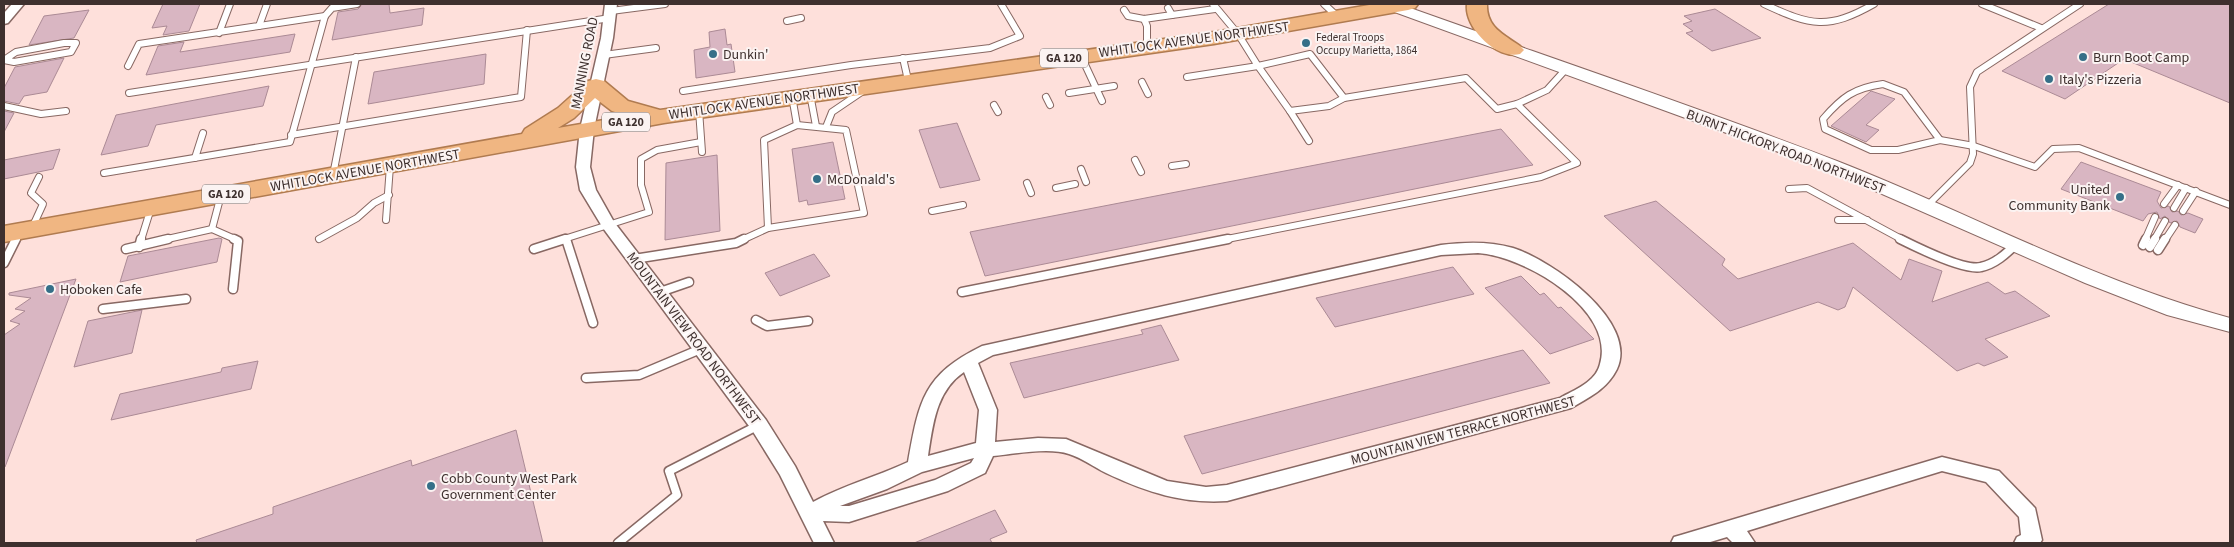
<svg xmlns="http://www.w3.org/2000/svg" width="2234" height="547" font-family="'Source Sans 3',sans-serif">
  <rect width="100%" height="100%" fill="#fee0db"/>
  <g fill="#d9b6c2" stroke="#ab8a95">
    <polygon points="163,4 200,4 189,31 163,35 167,26 152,28"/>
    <polygon points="362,4 389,4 390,13 424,8 422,25 332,40 338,12 358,9"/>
    <polygon points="2109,4 2230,4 2230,103 2124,59 2065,99 2002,71"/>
    <polygon points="1715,9 1761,38 1712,51 1686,33 1693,31 1683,24 1692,21 1684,16"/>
    <polygon points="89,10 74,38 29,45 44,16"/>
    <polygon points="725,29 727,45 731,44 735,72 696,78 694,50 710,47 709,32"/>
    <polygon points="295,34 290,52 146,75 158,46 184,42 180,52"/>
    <polygon points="486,54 484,84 368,104 374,72"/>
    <polygon points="64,58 47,92 24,96 19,104 4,101 4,88 15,67"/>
    <polygon points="269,86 263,106 156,125 148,146 101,155 116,115"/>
    <polygon points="1871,91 1895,99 1866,125 1879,130 1866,142 1831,126"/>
    <polygon points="4,111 14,113 4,132"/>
    <polygon points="957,123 980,180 940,188 919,130"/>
    <polygon points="1501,129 1533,165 985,276 970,232"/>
    <polygon points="833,142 845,199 808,205 807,200 799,202 792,149"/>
    <polygon points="60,149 53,169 4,179 4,160"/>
    <polygon points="717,155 720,231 665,240 666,163"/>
    <polygon points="2081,162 2161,192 2157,201 2161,208 2169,206 2172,212 2178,211 2181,215 2188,213 2203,219 2195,233 2180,227 2177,221 2170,223 2165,216 2160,219 2157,212 2148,214 2143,221 2061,189"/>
    <polygon points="1656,201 1725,259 1722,265 1738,279 1853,243 1901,280 1909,259 1942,271 1932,302 1988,282 2005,294 2015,291 2050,316 1985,339 2008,357 1984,366 1978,363 1957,371 1853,287 1845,307 1838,310 1818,302 1730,331 1604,216"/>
    <polygon points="219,238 222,239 217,262 120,282 128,256"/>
    <polygon points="814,254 830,276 780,296 765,273"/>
    <polygon points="1453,267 1474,294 1335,327 1316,298"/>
    <polygon points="1521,276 1540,295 1544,293 1558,308 1561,307 1594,339 1550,354 1485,288"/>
    <polygon points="76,279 5,467 4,466 4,335 20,324 10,321 25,311 15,309 31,298 9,295 9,293"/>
    <polygon points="142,310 132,353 74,367 88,321"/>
    <polygon points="1161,325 1179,360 1024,398 1010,363 1143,334 1141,330"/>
    <polygon points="1523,350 1550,383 1202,474 1184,436"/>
    <polygon points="258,361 251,389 111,420 120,394 221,372 222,368"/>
    <polygon points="516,430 543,543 197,543 196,540 273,514 273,507 411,460 412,466"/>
    <polygon points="995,510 1007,532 990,539 992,543 914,543"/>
  </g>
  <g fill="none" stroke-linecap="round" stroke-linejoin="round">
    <defs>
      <g id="service-far1">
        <polyline points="1324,4 1338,17"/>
        <path d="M1764,4C1811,26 1828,30 1874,4"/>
        <polyline points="1982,4 2041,28"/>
        <polyline points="1124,10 1128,16 1144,19 1172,15 1168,8"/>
        <polyline points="611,11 665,4"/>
        <polyline points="1172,15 1215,9"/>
        <polyline points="1144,19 1147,26 1147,47"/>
        <polyline points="787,21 801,18"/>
        <polyline points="259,26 267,4"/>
        <polyline points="219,33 230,4"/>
        <polygon points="64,43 76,43 71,52 14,62 4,60 16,52"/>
        <polygon points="1310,54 1344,98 1329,106 1290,111 1258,66"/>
        <polyline points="604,55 656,48"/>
        <polyline points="1081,56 1102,101"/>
        <polyline points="903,58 908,80"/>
        <polyline points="128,66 139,44 325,16"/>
        <polyline points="1187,77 1258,66 1238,34 1213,4"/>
        <polyline points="1142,82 1148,94"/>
        <path d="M1883,84L1904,92L1940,140L1898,150H1871L1825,129L1823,119C1842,97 1854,88 1883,84Z"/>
        <polyline points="683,91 851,65 990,48 1020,36 1001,4"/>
        <polyline points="129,93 610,18"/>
        <polyline points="1069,93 1114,86"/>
        <polyline points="810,94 816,126"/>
        <polyline points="792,96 797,125"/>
        <polyline points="1046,97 1050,105"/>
        <polyline points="1344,98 1466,78 1497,109 1517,104 1547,90 1566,69"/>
        <polyline points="994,105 998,112"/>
        <polyline points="4,106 41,114 66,111"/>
        <polyline points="699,110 702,152"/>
        <polyline points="1290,111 1309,141"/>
        <polygon points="797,125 846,130 864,213 768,228 764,140"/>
        <polyline points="826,127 832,112 863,91"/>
        <polyline points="291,135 521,97 527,30"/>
        <polyline points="1940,140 1974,146 2035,167 2053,149 2079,148 2230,205"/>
        <polyline points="195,158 203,133"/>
        <polyline points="1135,160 1141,172"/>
        <polyline points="1172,166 1186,164"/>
        <polyline points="1081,169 1086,182"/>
        <polyline points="104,173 290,142 325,16 332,8 357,4"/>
        <polyline points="333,175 356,57"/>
        <polyline points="1027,183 1031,193"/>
        <polyline points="1056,188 1075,184"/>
        <polyline points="1789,189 1807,188 1903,240"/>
        <polyline points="2164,204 2178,185"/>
        <polyline points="1927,206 1970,163 1973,154 1970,87 1977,72 2080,4"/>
        <polyline points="2174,208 2186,188"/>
        <polyline points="932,211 963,205"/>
        <polyline points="2183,211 2196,191"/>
        <polyline points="386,220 390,166"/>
        <polyline points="1838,220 1867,220"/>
        <polyline points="32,228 43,204 31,193 39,177"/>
        <polyline points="212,229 221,195"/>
        <polyline points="319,239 357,218 374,203 389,195"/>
        <polyline points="16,240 20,232"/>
        <polyline points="141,240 151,208"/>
        <polyline points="163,240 212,229 237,240"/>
        <polyline points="561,240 649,212 641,185 641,159 657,150 701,142"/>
        <polyline points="742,240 768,228"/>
        <polyline points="1222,240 1541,177 1577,163 1517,104"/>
        <polyline points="2145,240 2155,217"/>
        <polyline points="2154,240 2165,221"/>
        <polyline points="2165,240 2175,225"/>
      </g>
      <g id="service">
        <polyline points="566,239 593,323"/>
        <path d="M1900,239C1916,247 1965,271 1981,267C1995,264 2006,254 2016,244"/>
        <polyline points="2143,245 2146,239"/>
        <polyline points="139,247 141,239"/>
        <polyline points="2150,247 2155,239"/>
        <polyline points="126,249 168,239"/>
        <polyline points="534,249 565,239"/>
        <polyline points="2158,250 2165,239"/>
        <polyline points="634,259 736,243 744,239"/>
        <polyline points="4,263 16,239"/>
        <polyline points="233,289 238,241 234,239"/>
        <polyline points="660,292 689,282"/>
        <polyline points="962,292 1228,239"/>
        <polyline points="103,309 186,299"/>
        <polyline points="756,320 767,326 808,321"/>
        <polyline points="586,378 639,375 703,348"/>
        <polyline points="618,543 677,495 669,471 759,425"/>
      </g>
      <g id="minor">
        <polygon points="12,4 24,4 8,23 4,24 4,13"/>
        <path d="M605,4H617L613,38L594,129L590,167L596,190L614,222L766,420L795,466L813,502C844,485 876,477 908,462C919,401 923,375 982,346L1441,245C1465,242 1489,241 1513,248C1551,260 1639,321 1617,369C1607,389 1590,397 1571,408L1227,501C1183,504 1146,492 1106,473C1094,467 1082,458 1069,454C1049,447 1014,454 993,456L985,473L948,491L849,522L823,521L834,543H814L780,475L752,430L603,228L580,190L576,167L580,129L601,38ZM1478,253C1524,256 1616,309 1600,364C1596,382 1574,390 1560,398L1227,485L1206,487L1167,481L1066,439L1038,438L995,442L997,410L978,363L993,355L1441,255ZM964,372L979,410L976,443L928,456C933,424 936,391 964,372ZM974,458L971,463L935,480L849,506H840L887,489L922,472Z"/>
        <polygon points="1942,457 1999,471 2035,508 2042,540 2040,543 2014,543 2017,537 2021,535 2019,517 1986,482 1942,471 1747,531 1755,543 1733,543 1727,537 1707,543 1671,543 1674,537 1681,535"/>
      </g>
      <path id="tertiary" d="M1389,4H1399C1545,56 1692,105 1837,161C1968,212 2093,281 2230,318V332L2167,315L2085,283L1825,169L1389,10L1386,7Z"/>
      <g id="trunk">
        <path d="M1375,4H1418L1415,8L1408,10L1214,44L664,123L4,242V226L522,134L525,129L558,108L588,81L596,79L604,81L628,101L660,110L1214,32ZM595,98L612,111L627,116L558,128L574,118Z"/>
        <path d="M1467,4H1487C1486,27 1503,34 1520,46L1524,50L1520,54C1497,60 1464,28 1467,4Z"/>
      </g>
    </defs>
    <use href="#service-far1" stroke="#886863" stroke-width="8"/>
    <use href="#service" stroke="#886863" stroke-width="11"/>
    <use href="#minor" stroke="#886863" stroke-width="3"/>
    <use href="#tertiary" stroke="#886863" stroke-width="2"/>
    <use href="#trunk" stroke="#b07b50" stroke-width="3"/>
    <use href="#service-far1" stroke="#fff" stroke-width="6"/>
    <use href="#service" stroke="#fff" stroke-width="8"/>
    <use href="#minor" fill="#fff" fill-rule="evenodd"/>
    <use href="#tertiary" fill="#fff" fill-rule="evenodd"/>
    <use href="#trunk" fill="#f0b682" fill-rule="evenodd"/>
  </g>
  <g fill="#356f88" stroke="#fbf3f2" stroke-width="2">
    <circle cx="1306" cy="43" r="5"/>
    <circle cx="713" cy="54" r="5"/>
    <circle cx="2083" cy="57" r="5"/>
    <circle cx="2049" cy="79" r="5"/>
    <circle cx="817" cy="179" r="5"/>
    <circle cx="2120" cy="197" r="5"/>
    <circle cx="50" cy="289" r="5"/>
    <circle cx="431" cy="486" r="5"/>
  </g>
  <g text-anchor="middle" stroke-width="4" stroke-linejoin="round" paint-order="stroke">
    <g font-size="11" fill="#3e302e" stroke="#fbf3f2" text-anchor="start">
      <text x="1316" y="41">Federal Troops<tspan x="1316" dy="13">Occupy Marietta, 1864</tspan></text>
    </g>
    <g fill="#fbf3f2" stroke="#776a69" stroke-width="1">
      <rect x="1040" y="48.5" width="48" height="19" rx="4"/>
      <rect x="602" y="112.5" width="48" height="19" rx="4"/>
      <rect x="202" y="184.5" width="48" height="19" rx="4"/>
    </g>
    <g font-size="12" font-weight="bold" fill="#3e302e">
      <text x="1064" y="62">GA 120</text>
      <text x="626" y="126">GA 120</text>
      <text x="226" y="198">GA 120</text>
    </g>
    <g font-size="14" fill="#3e302e" stroke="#fbf3f2">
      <text transform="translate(1194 39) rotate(-8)" y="5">WHITLOCK AVENUE NORTHWEST</text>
      <text transform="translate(584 63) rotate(-79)" y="5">MANNING ROAD</text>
      <text transform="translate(764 101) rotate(-8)" y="5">WHITLOCK AVENUE NORTHWEST</text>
      <text transform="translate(1786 151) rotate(21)" y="5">BURNT HICKORY ROAD NORTHWEST</text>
      <text transform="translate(365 170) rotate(-10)" y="5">WHITLOCK AVENUE NORTHWEST</text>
      <text transform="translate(694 338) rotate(53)" y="5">MOUNTAIN VIEW ROAD NORTHWEST</text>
      <text transform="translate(1463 430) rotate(-15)" y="5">MOUNTAIN VIEW TERRACE NORTHWEST</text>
    </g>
    <g font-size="14" fill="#3e302e" stroke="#fbf3f2" text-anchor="start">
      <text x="723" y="59">Dunkin'</text>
      <text x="2093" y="62">Burn Boot Camp</text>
      <text x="2059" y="84">Italy's Pizzeria</text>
      <text x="827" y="184">McDonald's</text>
      <text x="2110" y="194" text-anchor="end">United<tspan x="2110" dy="16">Community Bank</tspan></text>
      <text x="60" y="294">Hoboken Cafe</text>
      <text x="441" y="483">Cobb County West Park<tspan x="441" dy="16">Government Center</tspan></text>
    </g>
  </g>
  <rect width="2234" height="547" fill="none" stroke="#3e302e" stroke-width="10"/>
</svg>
